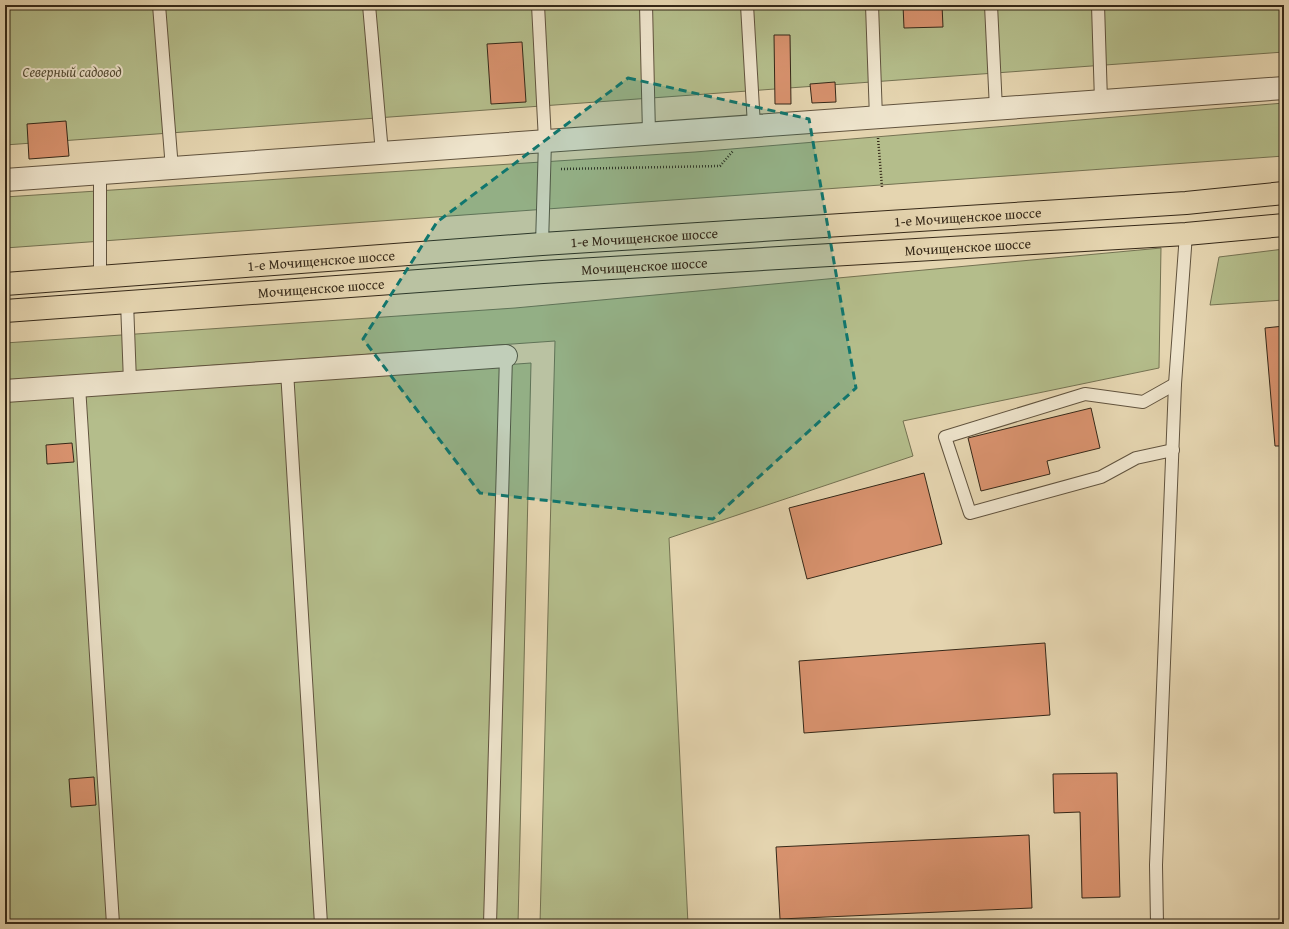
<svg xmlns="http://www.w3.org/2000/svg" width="1289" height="929" font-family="'Gentium Book Plus',serif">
  <rect width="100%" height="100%" fill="#e5d5b0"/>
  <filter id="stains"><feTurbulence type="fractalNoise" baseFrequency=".005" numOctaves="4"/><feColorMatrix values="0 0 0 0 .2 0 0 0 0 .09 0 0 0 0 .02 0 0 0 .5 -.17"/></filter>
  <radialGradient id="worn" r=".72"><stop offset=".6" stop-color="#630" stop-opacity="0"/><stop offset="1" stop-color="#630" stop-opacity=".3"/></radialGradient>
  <g fill="#b4bd8b" stroke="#747252">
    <polygon points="5,5 1284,5 1284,52 5,145"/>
    <polygon points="1284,103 1284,156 5,248 5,197 695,152"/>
    <polygon points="1161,248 1159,368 903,421 913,456 669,538 688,924 540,924 555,341 5,380 5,343 515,308"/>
    <polygon points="1284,249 1284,300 1210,305 1219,257"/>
    <polygon points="531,363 518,924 5,924 5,401"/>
  </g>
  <g fill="#d8926e" stroke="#352818">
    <polygon points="903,5 942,5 943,27 904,28"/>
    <polygon points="774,35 790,35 791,104 775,104"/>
    <polygon points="522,42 526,102 491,104 487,44"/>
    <polygon points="835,82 836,102 812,103 810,84"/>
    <polygon points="66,121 69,156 29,159 27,124"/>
    <polygon points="1284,326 1284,446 1275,446 1265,328"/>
    <polygon points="1091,408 1100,448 1047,461 1050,474 981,491 968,438"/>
    <polygon points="72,443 74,462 47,464 46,445"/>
    <polygon points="924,473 942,544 807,579 789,508"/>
    <polygon points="1045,643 1050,715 804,733 799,661"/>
    <polygon points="1117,773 1120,897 1082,898 1080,812 1054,813 1053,774"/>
    <polygon points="94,777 96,805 71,807 69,779"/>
    <polygon points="1029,835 1032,908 780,919 776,847"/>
  </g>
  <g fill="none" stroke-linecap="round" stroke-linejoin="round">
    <defs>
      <g id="service">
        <polyline points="159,5 172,169"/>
        <polyline points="369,5 382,153"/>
        <polyline points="538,5 545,141 542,244"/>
        <polyline points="646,5 649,134"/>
        <polyline points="747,5 754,126"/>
        <polyline points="872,5 876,118"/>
        <polyline points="991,5 996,109"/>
        <polyline points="1098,5 1101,101"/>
        <polyline points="100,174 100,276"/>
        <polyline points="127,302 130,382"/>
        <polyline points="287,371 321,924"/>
        <polyline points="79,386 113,924"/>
        <polyline points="1173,450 1136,458 1101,477 970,513 945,437 1085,394 1143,402 1175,384"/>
        <polyline points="490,924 506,356"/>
        <polyline points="1157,924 1156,865 1175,384 1186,234"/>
      </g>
      <g id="minor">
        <polyline points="5,180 1284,88"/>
        <polyline points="5,391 506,356"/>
      </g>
      <g id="primary">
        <path id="s1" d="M5,284L542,244L1186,203L1284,193"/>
        <path id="s2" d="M5,311L543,272L1186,234L1284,225"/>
      </g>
    </defs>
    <use href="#service" stroke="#61533e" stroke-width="14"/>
    <use href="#minor" stroke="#61533e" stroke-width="24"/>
    <use href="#primary" stroke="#352818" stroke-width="24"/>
    <g stroke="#352818" stroke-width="2.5" stroke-dasharray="1 2" stroke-linecap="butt">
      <polyline points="878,138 882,187"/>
      <polyline points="561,169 720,166 733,151"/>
    </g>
    <use href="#service" stroke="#eee4cc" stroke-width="12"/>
    <use href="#minor" stroke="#eee4cc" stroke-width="22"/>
    <use href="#primary" stroke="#e5d5b0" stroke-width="22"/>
  </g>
  <path fill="#0f766e" fill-opacity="0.2" stroke="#0f766e" stroke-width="3" stroke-dasharray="8 5" stroke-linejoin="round" d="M628,78L809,119L856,388L713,519L480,493L363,339L437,222Z"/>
  <g text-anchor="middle" stroke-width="4" stroke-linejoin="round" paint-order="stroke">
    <g font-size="14" font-style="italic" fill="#554d35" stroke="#eee4cc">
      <text x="72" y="77">Северный садовод</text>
    </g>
    <g font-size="14" fill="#352818" stroke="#eee4cc">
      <text dy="5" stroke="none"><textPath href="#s1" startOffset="965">1-е Мочищенское шоссе</textPath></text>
      <text dy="5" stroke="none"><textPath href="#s1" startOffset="641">1-е Мочищенское шоссе</textPath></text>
      <text dy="5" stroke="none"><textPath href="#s2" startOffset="965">Мочищенское шоссе</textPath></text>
      <text dy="5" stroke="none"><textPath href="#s1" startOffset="317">1-е Мочищенское шоссе</textPath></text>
      <text dy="5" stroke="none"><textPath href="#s2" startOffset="641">Мочищенское шоссе</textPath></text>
      <text dy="5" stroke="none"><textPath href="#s2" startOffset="317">Мочищенское шоссе</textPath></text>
    </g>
  </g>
  <rect width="1289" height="929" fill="none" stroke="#e5d5b0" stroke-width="20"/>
  <rect x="6" y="6" width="1277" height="917" fill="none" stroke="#352818" stroke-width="2"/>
  <rect x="10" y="10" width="1269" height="909" fill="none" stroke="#352818"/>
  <rect width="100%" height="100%" filter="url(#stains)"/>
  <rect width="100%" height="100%" fill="url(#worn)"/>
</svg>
